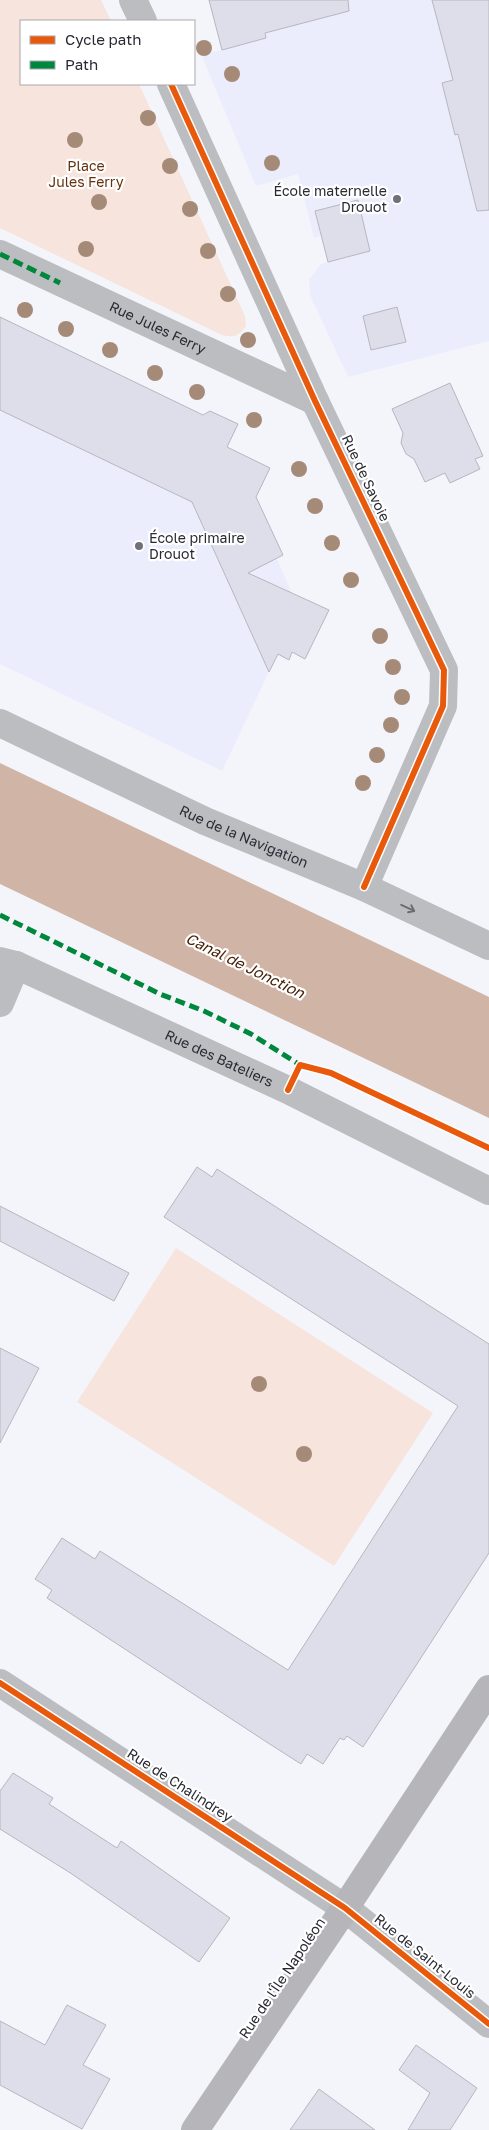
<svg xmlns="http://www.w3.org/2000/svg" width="489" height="2130" font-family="'Golos Text',sans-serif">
  <rect width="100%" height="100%" fill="#f4f5fb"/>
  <g fill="#ebedfc">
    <polygon points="209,0 489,0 489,341 348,377 310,295 309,280 320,265 328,261 321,236 314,238 298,174 256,186 201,54 222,50"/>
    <polygon points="0,317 205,416 210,411 236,423 237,426 227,447 270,468 252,505 273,533 283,555 277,559 292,593 329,610 305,659 293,652 289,660 277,655 222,771 0,664"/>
  </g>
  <g fill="#f7e4dc">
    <path d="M0,0H101L111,21H21V84H139L245,316L246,326C239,336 234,338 222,335L0,228Z"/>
    <polygon points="176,1248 433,1413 334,1566 77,1402"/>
  </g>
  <polygon fill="#d0b5a6" points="0,763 489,997 489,1118 0,884"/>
  <g fill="#dddee9" stroke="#b6b7be">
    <polygon points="209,0 348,0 349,11 265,33 266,38 222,50"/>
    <polygon points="432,0 489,0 489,210 477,211 458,134 455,135 442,83 453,80"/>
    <polygon points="358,200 370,251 328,262 315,211"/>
    <polygon points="397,307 406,342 371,350 363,316"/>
    <polygon points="0,317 203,415 210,411 238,424 227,447 270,468 256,497 283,555 248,573 329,610 305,659 292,652 289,660 278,654 269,672 192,502 0,410"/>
    <polygon points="450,383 483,456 475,459 480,469 450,483 445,473 425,482 414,459 406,454 401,443 403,433 392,409"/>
    <polygon points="197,1167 212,1177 217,1169 489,1344 489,1553 363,1747 347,1736 344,1740 340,1738 323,1764 307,1754 301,1764 265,1741 47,1598 52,1590 35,1579 62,1538 95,1559 100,1551 288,1670 458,1406 164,1217"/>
    <polygon points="0,1206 129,1273 114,1301 0,1241"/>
    <polygon points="0,1348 39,1368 0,1443"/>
    <polygon points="13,1773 53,1798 49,1804 117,1848 121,1841 230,1918 199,1962 72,1874 0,1829 0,1791"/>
    <polygon points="67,2005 106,2025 83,2065 110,2079 82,2129 0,2085 0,2021 45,2045"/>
    <polygon points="416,2045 477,2088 450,2130 408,2130 430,2093 399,2070"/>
    <polygon points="319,2089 375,2130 290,2130"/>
  </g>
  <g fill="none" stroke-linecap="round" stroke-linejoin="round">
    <g stroke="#bcbdc1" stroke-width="28">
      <polyline points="133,0 143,21"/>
      <polyline points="171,84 315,401 444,670 443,706 364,887"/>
      <path id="s1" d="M0,254L315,401"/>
      <path id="s2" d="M0,723L205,821L364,887L489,946"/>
      <path id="s3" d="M0,961L16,965L288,1090L489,1191"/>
      <polyline points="0,1003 16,965"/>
      <polyline points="0,1683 345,1908 489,2024"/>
    </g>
    <polyline stroke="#b5b5ba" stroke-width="28" points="195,2130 345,1908 489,1689"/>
    <g stroke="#00873e" stroke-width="5" stroke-dasharray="10 5" stroke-linecap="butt">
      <polyline points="0,254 60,283"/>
      <polyline points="0,915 160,994 204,1011 251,1034 300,1065"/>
    </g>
    <defs>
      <g id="cycleway">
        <polyline points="171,84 315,401 444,670 443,706 364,887"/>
        <polyline points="288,1090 300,1065 331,1073 489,1148"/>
        <polyline points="0,1683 345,1908 489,2024"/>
      </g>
    </defs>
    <use href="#cycleway" stroke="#fff" stroke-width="9"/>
    <use href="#cycleway" stroke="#e8590c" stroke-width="6"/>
  </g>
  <g fill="#a68a78">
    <circle cx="204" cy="48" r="8"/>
    <circle cx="232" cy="74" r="8"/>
    <circle cx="148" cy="118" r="8"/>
    <circle cx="75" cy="140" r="8"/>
    <circle cx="272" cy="163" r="8"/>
    <circle cx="170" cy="166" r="8"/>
    <circle cx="99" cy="202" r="8"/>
    <circle cx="190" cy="209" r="8"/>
    <circle cx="86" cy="249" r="8"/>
    <circle cx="208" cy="251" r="8"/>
    <circle cx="228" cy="294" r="8"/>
    <circle cx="25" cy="310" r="8"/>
    <circle cx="66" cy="329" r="8"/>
    <circle cx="248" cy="340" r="8"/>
    <circle cx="110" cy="350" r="8"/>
    <circle cx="155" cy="373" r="8"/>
    <circle cx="197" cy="392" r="8"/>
    <circle cx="254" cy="420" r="8"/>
    <circle cx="299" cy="469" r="8"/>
    <circle cx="315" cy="506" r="8"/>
    <circle cx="332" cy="543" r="8"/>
    <circle cx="351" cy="580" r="8"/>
    <circle cx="380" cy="636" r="8"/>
    <circle cx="393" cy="667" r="8"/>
    <circle cx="402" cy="697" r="8"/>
    <circle cx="391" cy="725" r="8"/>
    <circle cx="377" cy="755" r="8"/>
    <circle cx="363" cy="783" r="8"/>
    <circle cx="259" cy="1384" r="8"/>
    <circle cx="304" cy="1454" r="8"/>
  </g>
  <defs><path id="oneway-shaft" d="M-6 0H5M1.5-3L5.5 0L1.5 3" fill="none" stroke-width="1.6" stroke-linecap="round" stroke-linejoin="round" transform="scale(1.25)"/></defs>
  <use stroke="#6b6c73" href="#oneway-shaft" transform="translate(408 908) rotate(25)"/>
  <g fill="#6f7079" stroke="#fff" stroke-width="2">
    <circle cx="397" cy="199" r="5"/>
    <circle cx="139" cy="546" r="5"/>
  </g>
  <g text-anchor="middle" stroke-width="4.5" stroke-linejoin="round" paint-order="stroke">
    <g font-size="14" fill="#66320d" stroke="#fff">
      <text x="86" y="171">Place<tspan x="86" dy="16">Jules Ferry</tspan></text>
    </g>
    <g font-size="14" fill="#282933" stroke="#fff" text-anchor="end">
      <text x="387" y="196">École maternelle<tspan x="387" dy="16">Drouot</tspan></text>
      <text x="149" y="543" text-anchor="start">École primaire<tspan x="149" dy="16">Drouot</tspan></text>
    </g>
    <g font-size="14" fill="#282933" stroke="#fff">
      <text dy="5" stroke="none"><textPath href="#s1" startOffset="174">Rue Jules Ferry</textPath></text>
      <text transform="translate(366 478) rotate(65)" y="5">Rue de Savoie</text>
      <text dy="5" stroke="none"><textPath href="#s2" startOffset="269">Rue de la Navigation</textPath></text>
      <text dy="5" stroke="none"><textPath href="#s3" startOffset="240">Rue des Bateliers</textPath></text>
      <text transform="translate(180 1785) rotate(33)" y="5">Rue de Chalindrey</text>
      <text transform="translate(425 1956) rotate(39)" y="5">Rue de Saint-Louis</text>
      <text transform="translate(282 1978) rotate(-56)" y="5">Rue de l'Île Napoléon</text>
    </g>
    <g font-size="15" font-style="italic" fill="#4a2308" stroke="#fff">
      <text transform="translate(245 966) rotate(26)" y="5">Canal de Jonction</text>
    </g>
  </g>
  <rect x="20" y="20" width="175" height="65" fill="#ffffff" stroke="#a9a9ad"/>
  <rect x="30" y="36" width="25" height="8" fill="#e8590c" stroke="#a9a9ad"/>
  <text x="65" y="45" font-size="15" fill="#282933">Cycle path</text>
  <rect x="30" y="61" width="25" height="8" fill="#00873e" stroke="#a9a9ad"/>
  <text x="65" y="70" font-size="15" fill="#282933">Path</text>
</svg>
